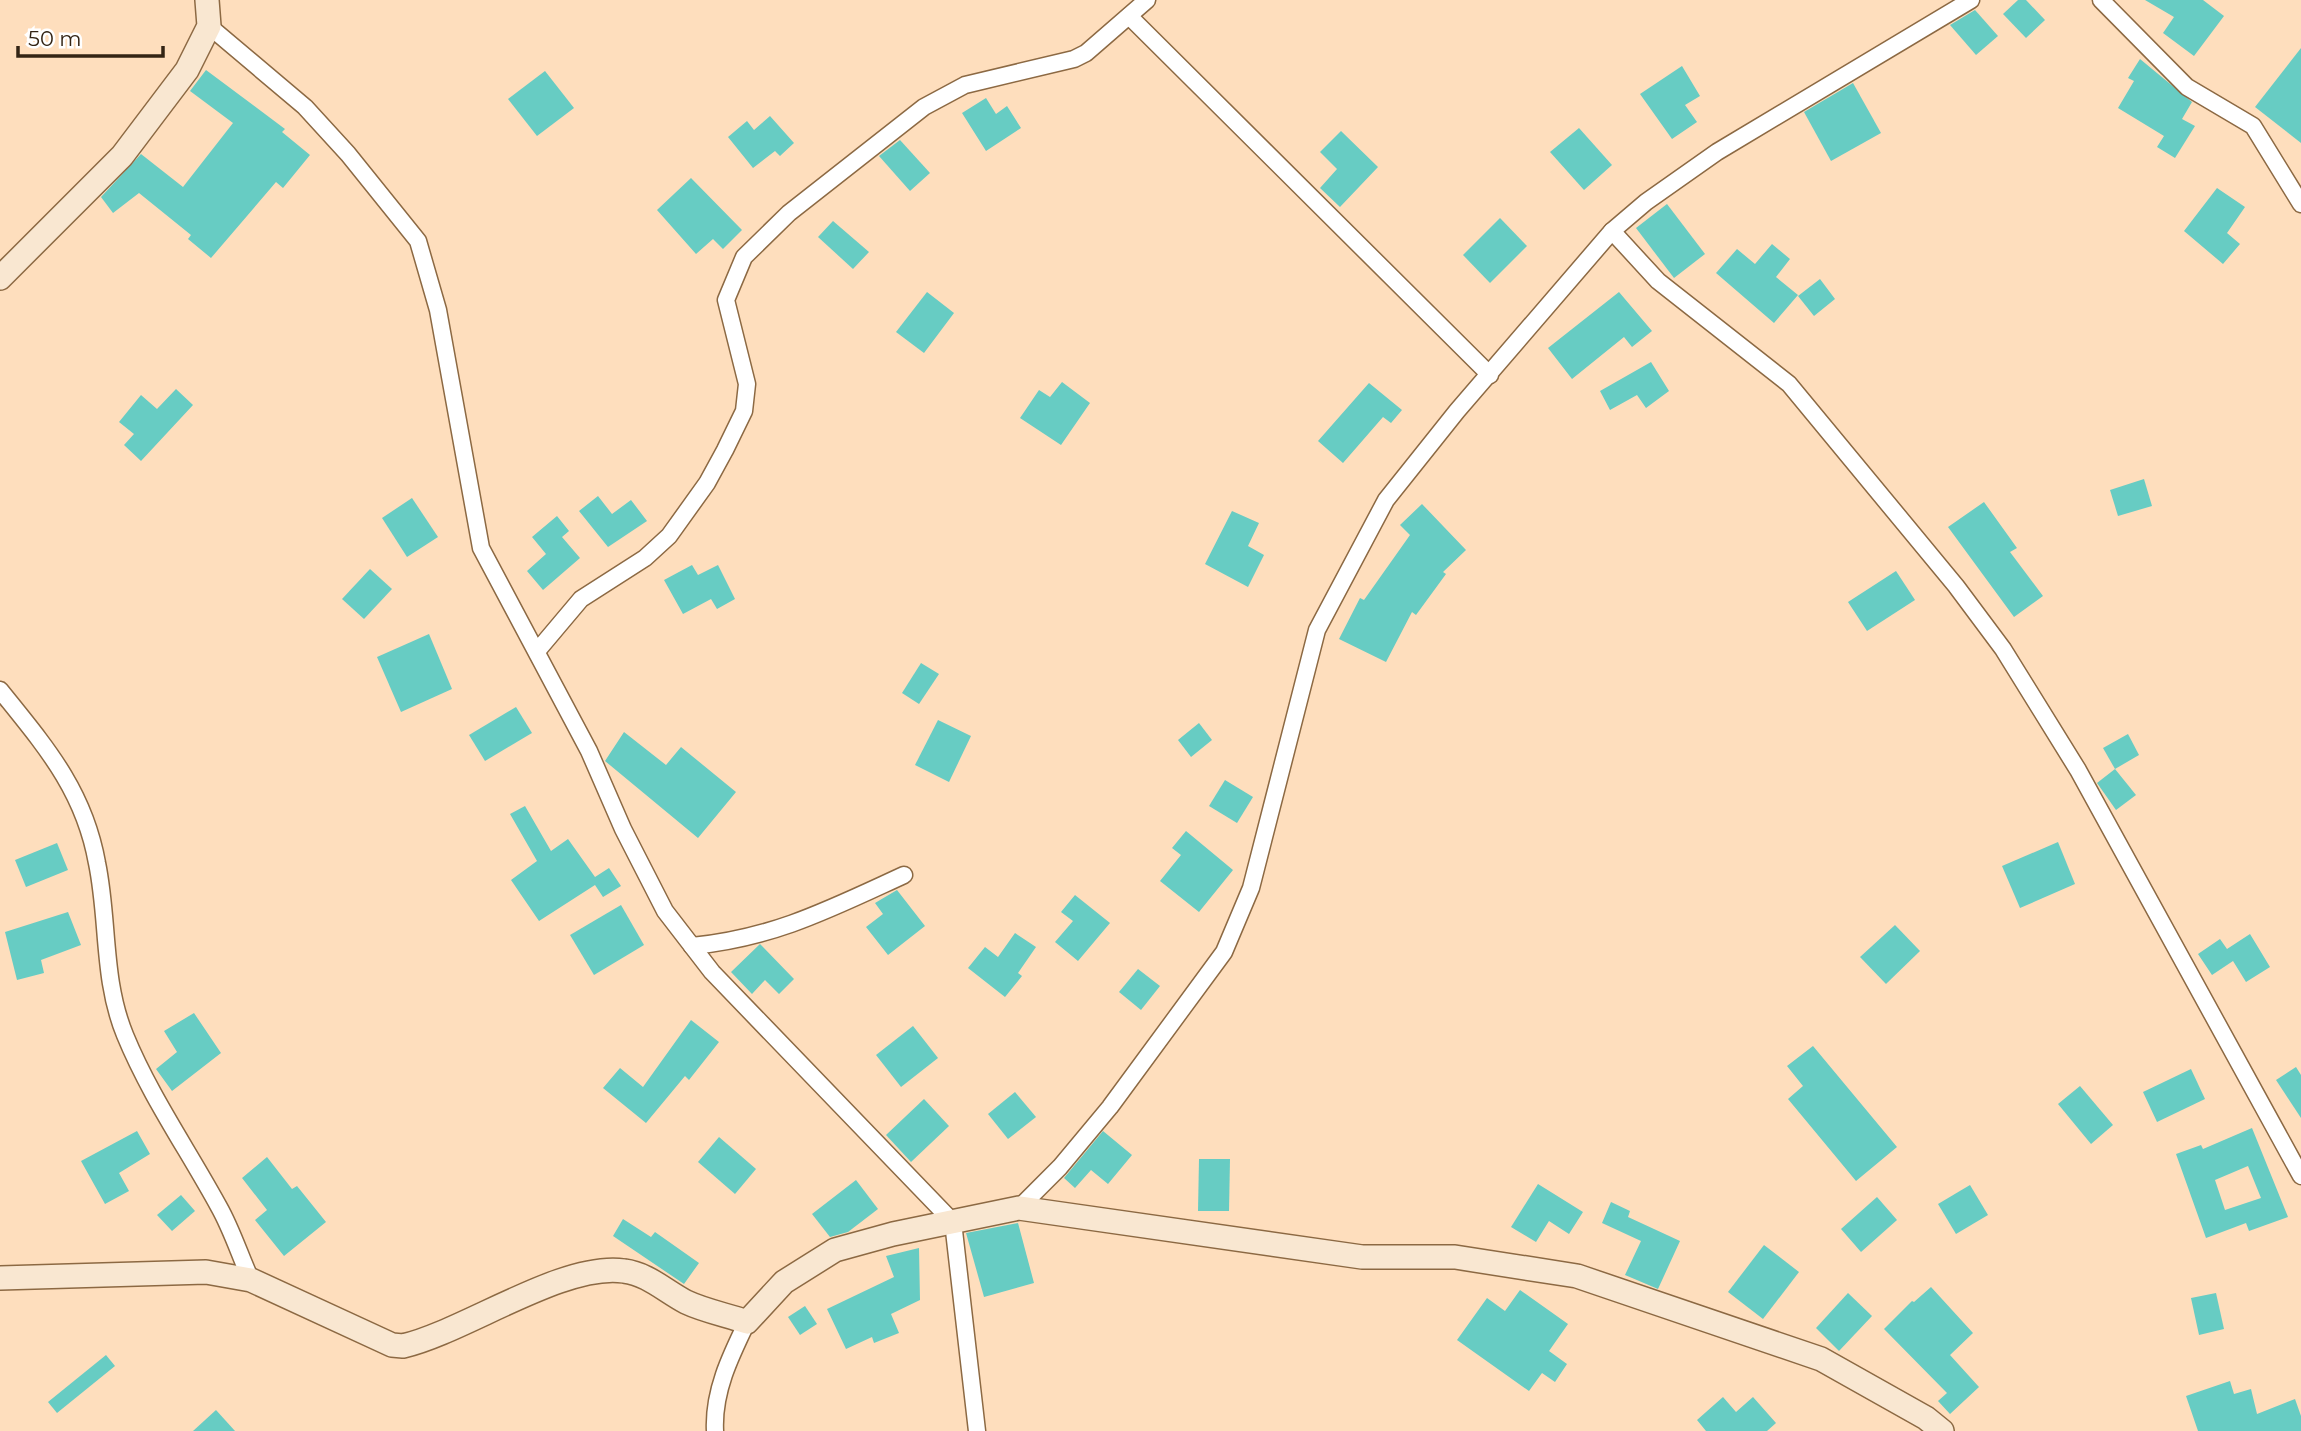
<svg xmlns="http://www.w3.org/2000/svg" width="2301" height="1431" font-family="Montserrat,sans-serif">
  <rect width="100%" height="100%" fill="#fedebd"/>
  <g fill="#67ccc3" fill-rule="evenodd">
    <polygon points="2018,0 2026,0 2045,20 2026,38 2003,14"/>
    <polygon points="2145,0 2203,0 2224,16 2194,56 2163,33 2174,17"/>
    <polygon points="1975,10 1998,36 1976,55 1950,25"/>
    <polygon points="2301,48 2301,143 2255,107"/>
    <polygon points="2140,59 2192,102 2182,119 2195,126 2175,158 2157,147 2164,136 2118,108 2134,81 2128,78"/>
    <polygon points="1682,66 1700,96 1685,105 1697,122 1672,139 1640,94"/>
    <polygon points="206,70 285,129 282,132 310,155 283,188 276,182 211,258 188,239 191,235 139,193 113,213 101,197 141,154 183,187 233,123 190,91"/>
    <polygon points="545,71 574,108 537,136 508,99"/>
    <polygon points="1853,83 1881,133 1831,161 1804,112"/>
    <polygon points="986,98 996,114 1007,106 1021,128 986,151 962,113"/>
    <polygon points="770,116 794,143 780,156 775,151 753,168 728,137 747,121 754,130"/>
    <polygon points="1579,128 1612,165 1584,190 1550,152"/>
    <polygon points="1341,131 1378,167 1340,207 1320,188 1337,169 1320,152"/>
    <polygon points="900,140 930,173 910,191 879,156"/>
    <polygon points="691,178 742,230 723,249 713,239 696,254 657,210"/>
    <polygon points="2217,188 2245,207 2227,233 2240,244 2223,264 2184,231"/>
    <polygon points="1667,204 1705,254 1674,278 1636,228"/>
    <polygon points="1500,218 1527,246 1490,283 1463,255"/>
    <polygon points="833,221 869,252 853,269 818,237"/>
    <polygon points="1772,244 1790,259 1776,277 1798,295 1774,323 1716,273 1737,249 1755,264"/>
    <polygon points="1820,279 1835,299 1814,316 1798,296"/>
    <polygon points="927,292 954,313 924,353 896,332"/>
    <polygon points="1619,292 1652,331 1632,347 1624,337 1572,379 1548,348"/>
    <polygon points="1651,362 1669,391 1646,408 1637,395 1610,410 1600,391"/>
    <polygon points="1062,382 1090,403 1061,445 1020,418 1039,390 1050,397"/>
    <polygon points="1369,383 1402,410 1391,423 1383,417 1343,463 1318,441"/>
    <polygon points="176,389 193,405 141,461 124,445 134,434 119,422 141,395 157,409"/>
    <polygon points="2144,479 2152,506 2118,516 2110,490"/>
    <polygon points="598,496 612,514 631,500 647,521 608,547 579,511"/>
    <polygon points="412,498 438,537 407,557 382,518"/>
    <polygon points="1984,502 2017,548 2010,552 2043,596 2014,617 1948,527"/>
    <polygon points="1422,504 1466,550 1443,572 1446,574 1416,615 1412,612 1386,662 1339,639 1360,598 1364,600 1410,535 1400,525"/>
    <polygon points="1232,511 1259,523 1248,546 1264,555 1248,587 1205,564"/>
    <polygon points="557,516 569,531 562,537 580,558 543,590 527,571 546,554 532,537"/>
    <polygon points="692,565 698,575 718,565 735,599 717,609 711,599 683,614 664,580"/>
    <polygon points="370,569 392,589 364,619 342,599"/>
    <polygon points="1896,571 1915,600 1867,631 1848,602"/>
    <polygon points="429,634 452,689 401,712 377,657"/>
    <polygon points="921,663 939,674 919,704 902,693"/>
    <polygon points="516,707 532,733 485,761 469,735"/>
    <polygon points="938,720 971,736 949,782 915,765"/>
    <polygon points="1199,723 1212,740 1191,757 1178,740"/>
    <polygon points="624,732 666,765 681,747 736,792 698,838 605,761"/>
    <polygon points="2128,734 2139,755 2115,769 2103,748"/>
    <polygon points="2115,769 2136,795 2116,810 2097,783"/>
    <polygon points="1225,780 1253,797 1237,823 1209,806"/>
    <polygon points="525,806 551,851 568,839 595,877 609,868 621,886 603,897 595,885 539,921 511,880 537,861 510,814"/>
    <polygon points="1186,831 1233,870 1199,912 1160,881 1181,855 1172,848"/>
    <polygon points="2058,842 2075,884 2020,908 2002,866"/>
    <polygon points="57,843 68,870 26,887 15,860"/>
    <polygon points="897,890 925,926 888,955 866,927 883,914 875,903"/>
    <polygon points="1075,895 1110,923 1078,961 1055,942 1073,921 1061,912"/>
    <polygon points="621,905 644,945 594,975 570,935"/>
    <polygon points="68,912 81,945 41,960 44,973 17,980 5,932"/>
    <polygon points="1895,925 1920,951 1886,984 1860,957"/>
    <polygon points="1015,933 1036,947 1018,973 1022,976 1005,997 968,968 985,947 998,957"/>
    <polygon points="2250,934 2270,967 2246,982 2233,961 2212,975 2198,954 2220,939 2227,949"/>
    <polygon points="760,944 794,979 779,994 765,980 752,994 731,972"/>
    <polygon points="1138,969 1160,986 1141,1010 1119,992"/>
    <polygon points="194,1013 221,1053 172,1091 156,1069 177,1052 164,1031"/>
    <polygon points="691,1020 719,1042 689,1080 685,1076 646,1123 603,1088 620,1068 643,1087"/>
    <polygon points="913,1026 938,1058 901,1087 876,1055"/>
    <polygon points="1813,1046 1897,1147 1856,1181 1788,1099 1803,1086 1787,1066"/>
    <polygon points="2296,1067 2301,1075 2301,1118 2276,1080"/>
    <polygon points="2191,1069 2205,1099 2157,1122 2143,1092"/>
    <polygon points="2080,1086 2113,1125 2091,1144 2058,1104"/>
    <polygon points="1015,1092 1036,1117 1008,1139 988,1114"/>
    <polygon points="924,1099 949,1126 911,1162 886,1135"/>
    <path d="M2252,1128L2288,1217L2249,1231L2246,1223L2206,1238L2176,1154L2201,1145L2203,1149ZM2248,1166L2261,1198L2225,1210L2215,1180Z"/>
    <polygon points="137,1131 150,1154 119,1173 129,1191 105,1204 81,1161"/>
    <polygon points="1103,1131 1132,1155 1108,1184 1091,1170 1075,1188 1064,1178"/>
    <polygon points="719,1137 756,1169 735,1194 698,1162"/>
    <polygon points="267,1157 292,1189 297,1186 326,1222 284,1256 255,1220 267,1210 242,1178"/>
    <polygon points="1199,1159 1230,1159 1229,1211 1198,1211"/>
    <polygon points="856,1180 878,1209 848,1232 830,1237 812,1214"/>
    <polygon points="1538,1184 1583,1212 1569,1234 1549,1221 1536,1242 1511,1227"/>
    <polygon points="1970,1185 1988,1215 1956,1234 1938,1204"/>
    <polygon points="181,1195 195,1211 172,1231 157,1215"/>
    <polygon points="1877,1197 1897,1220 1861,1252 1841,1229"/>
    <polygon points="1611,1202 1630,1211 1628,1217 1680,1241 1658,1289 1625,1275 1641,1241 1602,1223"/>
    <polygon points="623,1219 651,1237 655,1232 699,1263 684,1284 613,1236"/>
    <polygon points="1018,1223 1034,1283 984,1297 966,1233"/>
    <polygon points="1764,1245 1799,1272 1763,1319 1728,1292"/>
    <polygon points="919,1248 920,1300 891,1314 899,1333 874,1343 872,1337 846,1349 827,1309 894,1277 886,1256"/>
    <polygon points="1931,1287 1973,1333 1950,1355 1979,1387 1950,1414 1938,1401 1947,1393 1884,1329 1912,1301 1914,1302"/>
    <polygon points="1520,1290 1568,1324 1549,1351 1567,1364 1555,1382 1542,1373 1529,1391 1457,1340 1487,1298 1505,1311"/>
    <polygon points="1848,1293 1872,1316 1839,1351 1816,1328"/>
    <polygon points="2216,1293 2224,1329 2199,1335 2191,1298"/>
    <polygon points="805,1306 817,1324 800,1335 788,1317"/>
    <polygon points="106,1355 115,1366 57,1413 48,1402"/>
    <polygon points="2230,1381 2234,1394 2251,1389 2257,1414 2295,1399 2301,1416 2301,1431 2198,1431 2186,1396"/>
    <polygon points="1723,1397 1736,1412 1753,1397 1776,1423 1767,1431 1706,1431 1697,1420"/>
    <polygon points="216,1410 235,1431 193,1431"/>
  </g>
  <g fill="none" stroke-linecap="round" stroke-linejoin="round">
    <defs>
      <g id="street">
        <polyline points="2101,0 2187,87 2253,126 2301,204"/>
        <polyline points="1129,16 1490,375"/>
        <polyline points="209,26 305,107 348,154 418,241 438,310 481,548 589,751 623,829 665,911 712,972 953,1222 977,1431"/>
        <polyline points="1612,231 1658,281 1789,384 1956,586 2003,649 2078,770 2301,1176"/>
        <polyline points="538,650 581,599 645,558 669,536 707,483 725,450 744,411 747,384 726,300 744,257 789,213 924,107 965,85 1074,59 1086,53 1147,0"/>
        <path d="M0,690C45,746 84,790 97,863C109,921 102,979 125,1035C150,1096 188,1150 219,1207C232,1230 240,1256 251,1280"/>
        <path d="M692,946C774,938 830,909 904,875"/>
        <polyline points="1019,1208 1060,1167 1110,1107 1224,952 1251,888 1317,630 1386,500 1457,411 1612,231 1646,202 1717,152 1971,0"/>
        <path d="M715,1431C713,1392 730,1357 747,1322"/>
      </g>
      <g id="secondary">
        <polyline points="0,278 122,156 187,70 209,26 207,0"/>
        <path d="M0,1278L206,1272L251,1280L392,1345L403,1346C464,1332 563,1262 624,1271C648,1274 665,1291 686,1302C705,1311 727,1315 747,1322L784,1282L835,1250L893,1234L1019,1208L1362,1257H1455L1577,1276L1821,1359L1926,1418L1942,1431"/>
      </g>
    </defs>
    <use href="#street" stroke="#8c6943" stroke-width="19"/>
    <use href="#secondary" stroke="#8c6943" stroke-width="26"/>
    <use href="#street" stroke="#fff" stroke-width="16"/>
    <use href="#secondary" stroke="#f9e7d1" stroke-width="23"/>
  </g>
  <path d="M18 46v10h145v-10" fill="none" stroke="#332414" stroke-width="3.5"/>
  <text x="28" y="46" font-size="21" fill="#332414" stroke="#ffffff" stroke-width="5" paint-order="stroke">50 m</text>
</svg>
